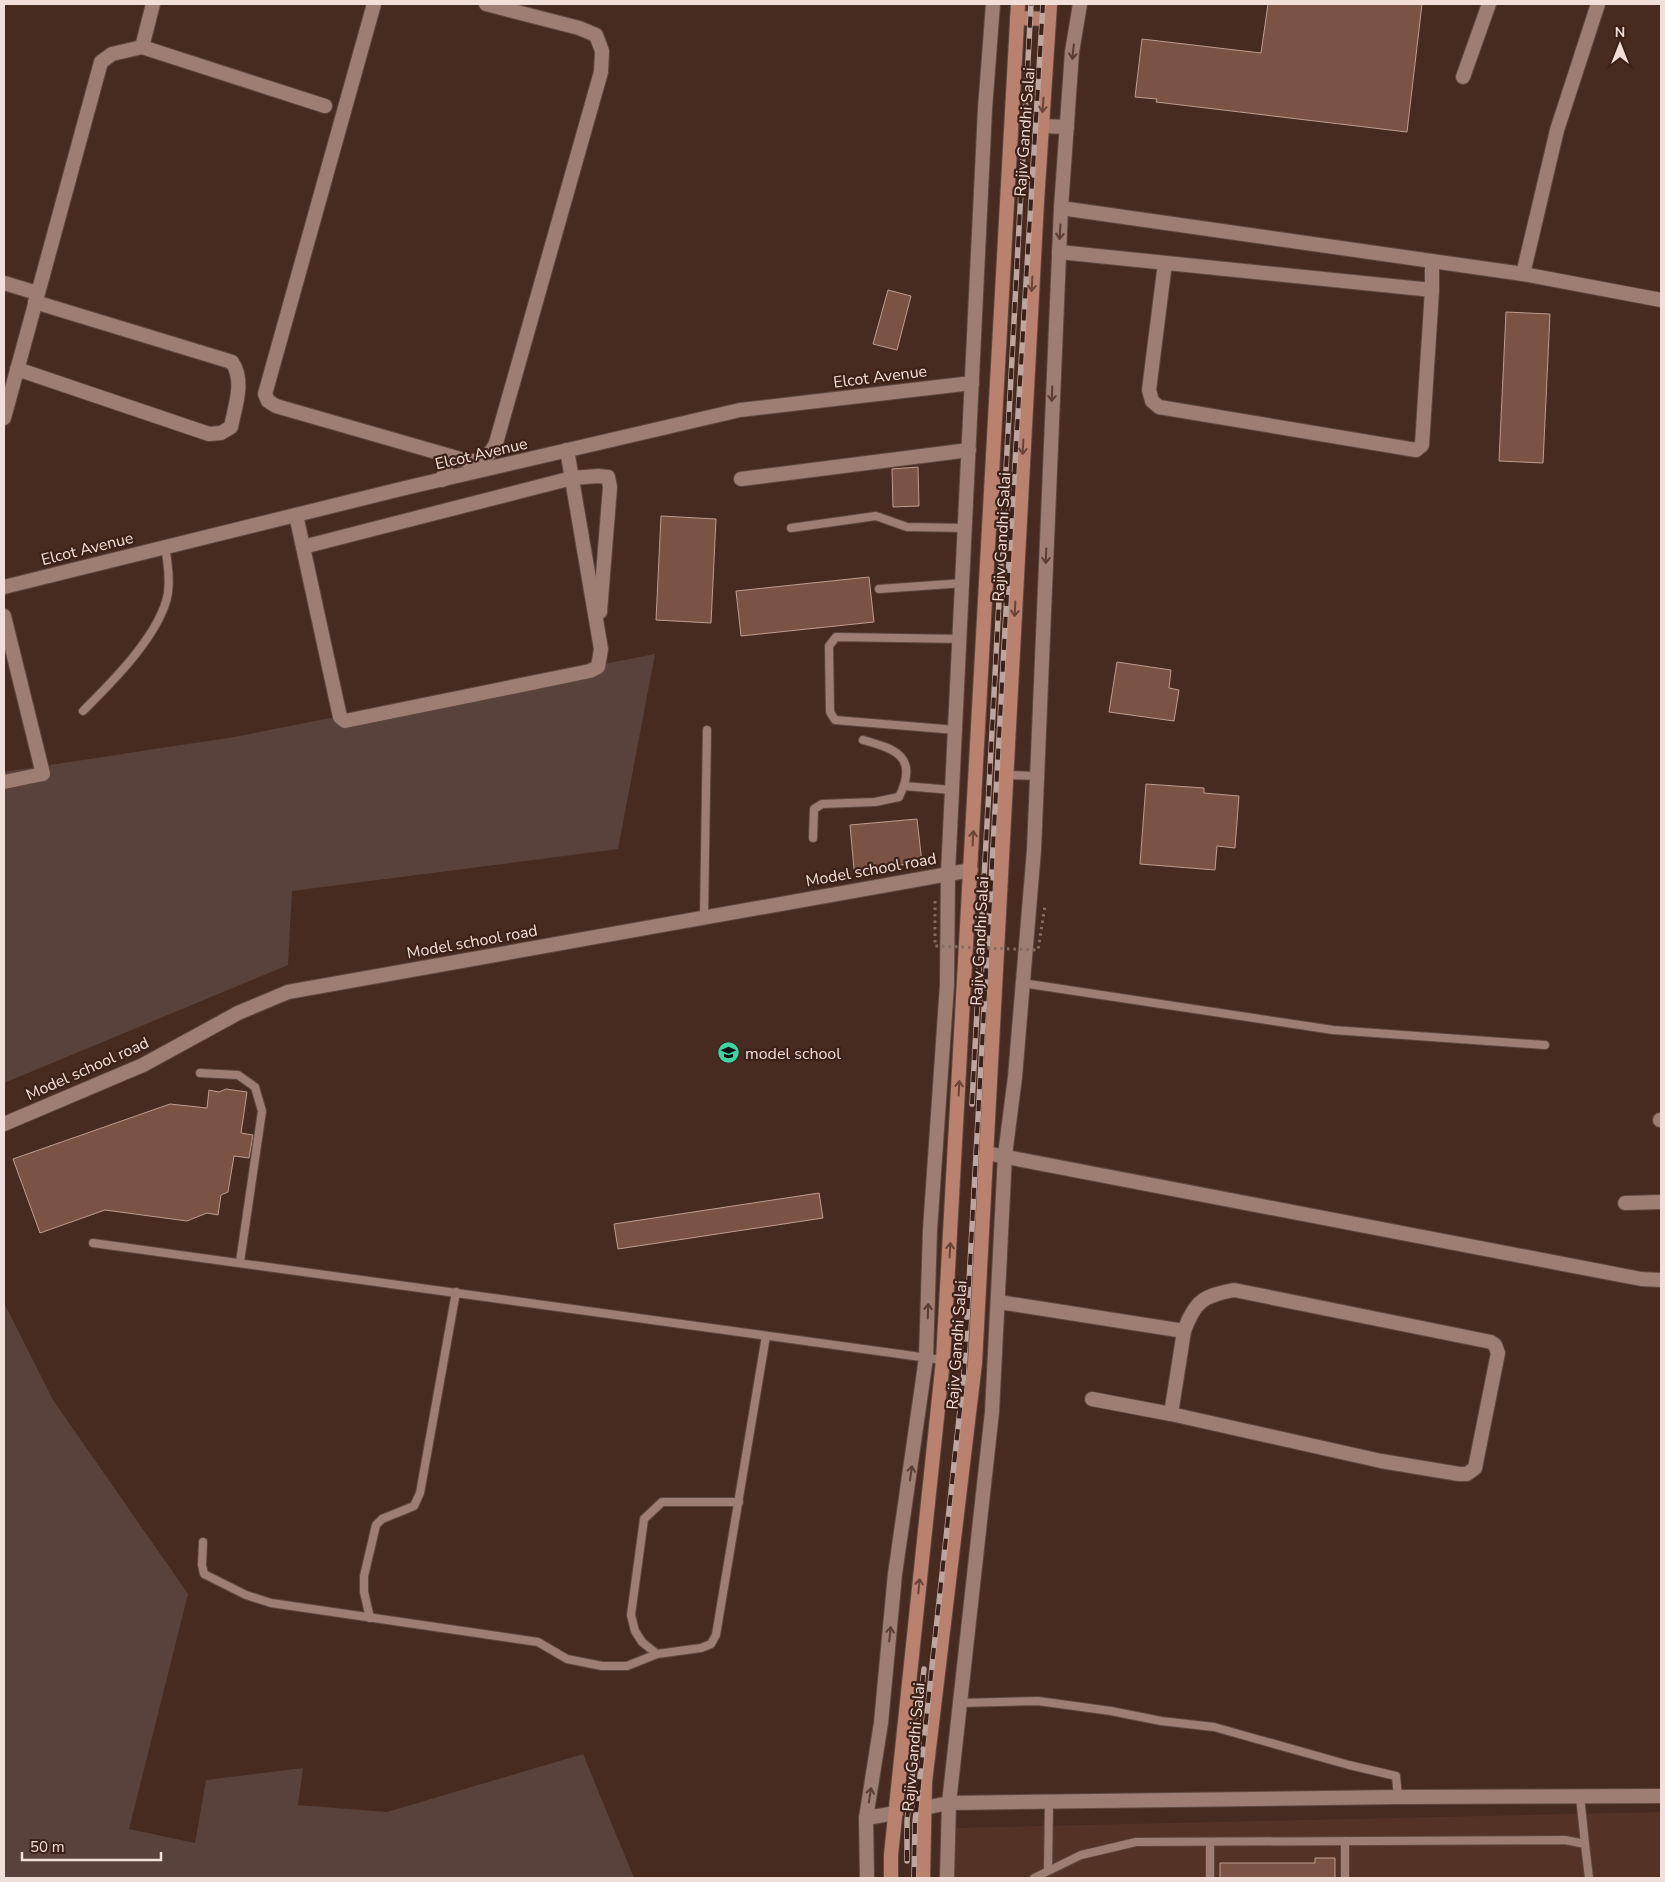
<svg xmlns="http://www.w3.org/2000/svg" width="1665" height="1882" font-family="'Nunito Sans',sans-serif">
  <rect width="100%" height="100%" fill="#472b21"/>
  <polygon fill="#543226" points="1661,1812 1661,1878 954,1878 955,1828"/>
  <g fill="#59423b">
    <polygon points="655,654 618,849 292,891 288,965 4,1083 4,772 234,737"/>
    <polygon points="4,1303 53,1400 188,1594 129,1829 195,1843 206,1780 303,1768 298,1805 387,1812 583,1754 634,1878 4,1878"/>
  </g>
  <g fill="#7a5345" stroke="#bf9c90">
    <polygon points="1268,4 1422,4 1407,132 1156,102 1157,99 1135,97 1142,39 1261,53"/>
    <polygon points="888,290 911,296 897,350 873,344"/>
    <polygon points="1506,312 1550,314 1543,463 1499,461"/>
    <polygon points="918,467 919,506 893,507 892,469"/>
    <polygon points="661,516 716,519 711,623 656,620"/>
    <polygon points="869,577 874,622 741,636 736,591"/>
    <polygon points="1117,662 1171,670 1169,688 1179,690 1174,721 1109,712"/>
    <polygon points="1146,784 1204,788 1204,793 1239,796 1235,848 1217,846 1215,870 1140,864"/>
    <polygon points="917,819 922,863 854,869 850,825"/>
    <polygon points="226,1089 247,1092 241,1133 253,1135 249,1158 234,1156 228,1192 221,1195 218,1215 207,1213 187,1221 105,1210 40,1233 13,1159 170,1104 207,1108 209,1090 219,1092"/>
    <polygon points="819,1193 823,1218 618,1249 614,1224"/>
    <polygon points="1315,1858 1335,1858 1335,1878 1220,1878 1220,1863 1315,1863"/>
  </g>
  <g fill="none" stroke-linecap="round" stroke-linejoin="round">
    <defs>
      <g id="service">
        <polyline points="791,528 876,516 907,527 966,528"/>
        <polyline points="879,589 964,583"/>
        <path d="M83,711C111,683 161,634 168,593C170,578 168,563 165,547"/>
        <polyline points="956,730 835,720 830,712 829,646 836,637 961,639"/>
        <polyline points="1006,775 1038,776"/>
        <polyline points="904,786 952,790"/>
        <path d="M813,838L814,809L822,804L875,802L899,797C919,757 896,749 863,740"/>
        <polyline points="704,917 707,730"/>
        <polyline points="1022,983 1333,1030 1545,1045"/>
        <polyline points="200,1073 238,1075 255,1087 262,1111 240,1262"/>
        <polyline points="93,1243 943,1360"/>
        <polyline points="203,1542 202,1565 204,1574 246,1595 271,1603 538,1642 567,1659 602,1666 627,1666 657,1654 701,1648 711,1644 716,1635 766,1336"/>
        <polyline points="370,1618 364,1592 364,1576 376,1525 382,1519 414,1506 420,1493 456,1292"/>
        <polyline points="657,1654 642,1642 635,1631 631,1615 644,1519 662,1502 739,1502"/>
        <polyline points="960,1703 1038,1701 1111,1711 1161,1721 1214,1727 1349,1765 1396,1776 1398,1797"/>
        <polyline points="1580,1796 1585,1844"/>
        <polyline points="1210,1842 1210,1878"/>
        <polyline points="1048,1870 1049,1802"/>
        <polyline points="1034,1878 1081,1855 1136,1842 1565,1840 1585,1844 1589,1878"/>
        <polyline points="1345,1878 1345,1841"/>
      </g>
      <g id="minor">
        <polyline points="374,4 265,394 268,401 276,406 450,456"/>
        <polyline points="142,47 153,4"/>
        <polyline points="1463,77 1489,4"/>
        <polyline points="1059,252 1432,290 1422,445 1416,450 1159,407 1152,401 1149,390 1165,263"/>
        <polyline points="1432,261 1432,290"/>
        <polyline points="1523,274 1557,130 1598,4"/>
        <polyline points="4,283 37,293"/>
        <path d="M17,369L209,434L221,433L231,427C235,406 245,381 232,362L35,302"/>
        <polyline points="4,418 101,62 112,54 142,47 325,106"/>
        <polyline points="741,479 969,450"/>
        <path d="M442,480L450,456C472,463 485,466 496,443L601,72L602,51L596,35L579,28L486,4"/>
        <polyline points="296,515 340,717 345,721 590,671 598,667 601,649 567,450"/>
        <polyline points="303,547 572,478 598,476 608,477 610,487 600,612"/>
        <polyline points="4,587 405,488 740,410 972,383"/>
        <polyline points="4,616 43,774 4,782"/>
        <polyline points="1660,1120 1661,1120"/>
        <polyline points="4,1124 143,1065 238,1013 288,992 971,870"/>
        <polyline points="986,1153 1641,1279 1661,1280"/>
        <polyline points="1625,1203 1661,1202"/>
        <path d="M999,1302L1184,1331C1195,1301 1203,1296 1234,1290L1491,1342L1495,1345L1498,1353L1475,1468L1467,1474H1459L1381,1461L1171,1414L1184,1331"/>
        <polyline points="1092,1399 1171,1414"/>
        <polyline points="924,1808 949,1803 1398,1797 1661,1796"/>
        <polyline points="866,1818 896,1813"/>
      </g>
      <g id="tertiary">
        <polyline points="1041,126 1067,127"/>
        <polyline points="1061,208 1523,274 1661,300"/>
        <polyline points="867,1878 866,1818 881,1723 895,1574 926,1358 930,1230 947,985 948,873 985,109 993,4"/>
        <polyline points="947,1878 949,1803 992,1412 1005,1155 1015,1077 1034,850 1061,208 1072,52 1080,4"/>
      </g>
      <g id="primary">
        <polyline points="1017,18 1049,19"/>
        <polyline points="992,485 1010,488 1021,486"/>
        <path d="M990,525C999,519 1009,522 1019,525"/>
        <polyline points="891,1878 891,1855 943,1360 1018,4"/>
        <polyline points="923,1878 925,1782 975,1363 1037,202 1050,4"/>
      </g>
    </defs>
    <use href="#service" stroke="#5f4840" stroke-width="10"/>
    <use href="#minor" stroke="#5f4840" stroke-width="16"/>
    <use href="#tertiary" stroke="#5f4840" stroke-width="16"/>
    <use href="#primary" stroke="#5f4840" stroke-width="16"/>
    <use href="#service" stroke="#9e7d72" stroke-width="8"/>
    <use href="#minor" stroke="#9e7d72" stroke-width="14"/>
    <use href="#tertiary" stroke="#9e7d72" stroke-width="14"/>
    <use href="#primary" stroke="#ba816e" stroke-width="14"/>
    <defs>
      <g id="rail">
        <polyline points="972,1104 1031,4"/>
        <polyline points="907,1861 907,1821 924,1669"/>
        <polyline points="914,1878 915,1822 964,1373 1006,611 1043,4"/>
      </g>
    </defs>
    <use href="#rail" stroke="#bca69f" stroke-width="5.5"/>
    <use href="#rail" stroke="#3c2118" stroke-width="4" stroke-dasharray="11" stroke-linecap="butt"/>
    <polyline stroke="#856c63" stroke-width="3" stroke-dasharray="2.5 4" stroke-linecap="butt" points="935,901 935,946 1038,950 1045,906"/>
  </g>
  <defs><path id="oneway-shaft" d="M-6 0H5M1.5-3L5.5 0L1.5 3" fill="none" stroke-width="1.6" stroke-linecap="round" stroke-linejoin="round" transform="scale(1.25)"/></defs>
  <g stroke="#593d33">
    <use href="#oneway-shaft" transform="translate(1073 52) rotate(96)"/>
    <use href="#oneway-shaft" transform="translate(1060 232) rotate(93)"/>
    <use href="#oneway-shaft" transform="translate(1052 394) rotate(92)"/>
    <use href="#oneway-shaft" transform="translate(1046 556) rotate(92)"/>
    <use href="#oneway-shaft" transform="translate(928 1311) rotate(-88)"/>
    <use href="#oneway-shaft" transform="translate(911 1473) rotate(-82)"/>
    <use href="#oneway-shaft" transform="translate(890 1634) rotate(-84)"/>
    <use href="#oneway-shaft" transform="translate(870 1795) rotate(-81)"/>
  </g>
  <g stroke="#684336">
    <use href="#oneway-shaft" transform="translate(1043 105) rotate(94)"/>
    <use href="#oneway-shaft" transform="translate(1032 284) rotate(93)"/>
    <use href="#oneway-shaft" transform="translate(1023 447) rotate(93)"/>
    <use href="#oneway-shaft" transform="translate(1015 609) rotate(93)"/>
    <use href="#oneway-shaft" transform="translate(973 838) rotate(-87)"/>
    <use href="#oneway-shaft" transform="translate(959 1088) rotate(-87)"/>
    <use href="#oneway-shaft" transform="translate(950 1250) rotate(-87)"/>
    <use href="#oneway-shaft" transform="translate(919 1586) rotate(-84)"/>
  </g>
  <defs>
    <symbol id="school-disc" viewBox="-11 -11 22 22"><circle r="9.5" fill="#3dd4a3" stroke="#3c2118"/><path d="M0-5L7-2L0 1L-7-2ZM-4 1L0 2.5L4 1V4Q0 6-4 4Z" fill="#111"/></symbol>
  </defs>
  <g fill-rule="evenodd">
    <use href="#school-disc" x="716" y="1040" width="25" height="25"/>
  </g>
  <g text-anchor="middle" stroke-width="4.5" stroke-linejoin="round" paint-order="stroke">
    <g font-size="16" fill="#f2dfd9" stroke="#3c2118">
      <text transform="translate(1024 132) rotate(-86)" y="6">Rajiv Gandhi Salai</text>
      <text transform="translate(880 376) rotate(-7)" y="6">Elcot Avenue</text>
      <text transform="translate(481 453) rotate(-13)" y="6">Elcot Avenue</text>
      <text transform="translate(1001 537) rotate(-87)" y="6">Rajiv Gandhi Salai</text>
      <text transform="translate(87 548) rotate(-14)" y="6">Elcot Avenue</text>
      <text transform="translate(871 869) rotate(-10)" y="6">Model school road</text>
      <text transform="translate(472 941) rotate(-10)" y="6">Model school road</text>
      <text transform="translate(979 941) rotate(-87)" y="6">Rajiv Gandhi Salai</text>
      <text transform="translate(87 1068) rotate(-24)" y="6">Model school road</text>
      <text transform="translate(956 1345) rotate(-86)" y="6">Rajiv Gandhi Salai</text>
      <text transform="translate(913 1747) rotate(-85)" y="6">Rajiv Gandhi Salai</text>
    </g>
    <g font-size="16" fill="#f2dfd9" stroke="#3c2118" text-anchor="start">
      <text x="745" y="1059">model school</text>
    </g>
  </g>
  <rect width="1665" height="1882" fill="none" stroke="#f2dfd9" stroke-width="10"/>
  <g transform="translate(1620 45)" stroke="#3c2118" stroke-width="4" paint-order="stroke">
  <path d="M0-4L9 19L0 12L-9 19Z" fill="#f2dfd9"/>
  <text y="-8" font-size="14" font-weight="bold" text-anchor="middle" fill="#f2dfd9">N</text>
  </g>
  <path d="M22 1852v8h139v-8" fill="none" stroke="#f2dfd9" stroke-width="2.5"/>
  <text x="30" y="1852" font-size="15" fill="#f2dfd9" stroke="#3c2118" stroke-width="4" paint-order="stroke">50 m</text>
</svg>
